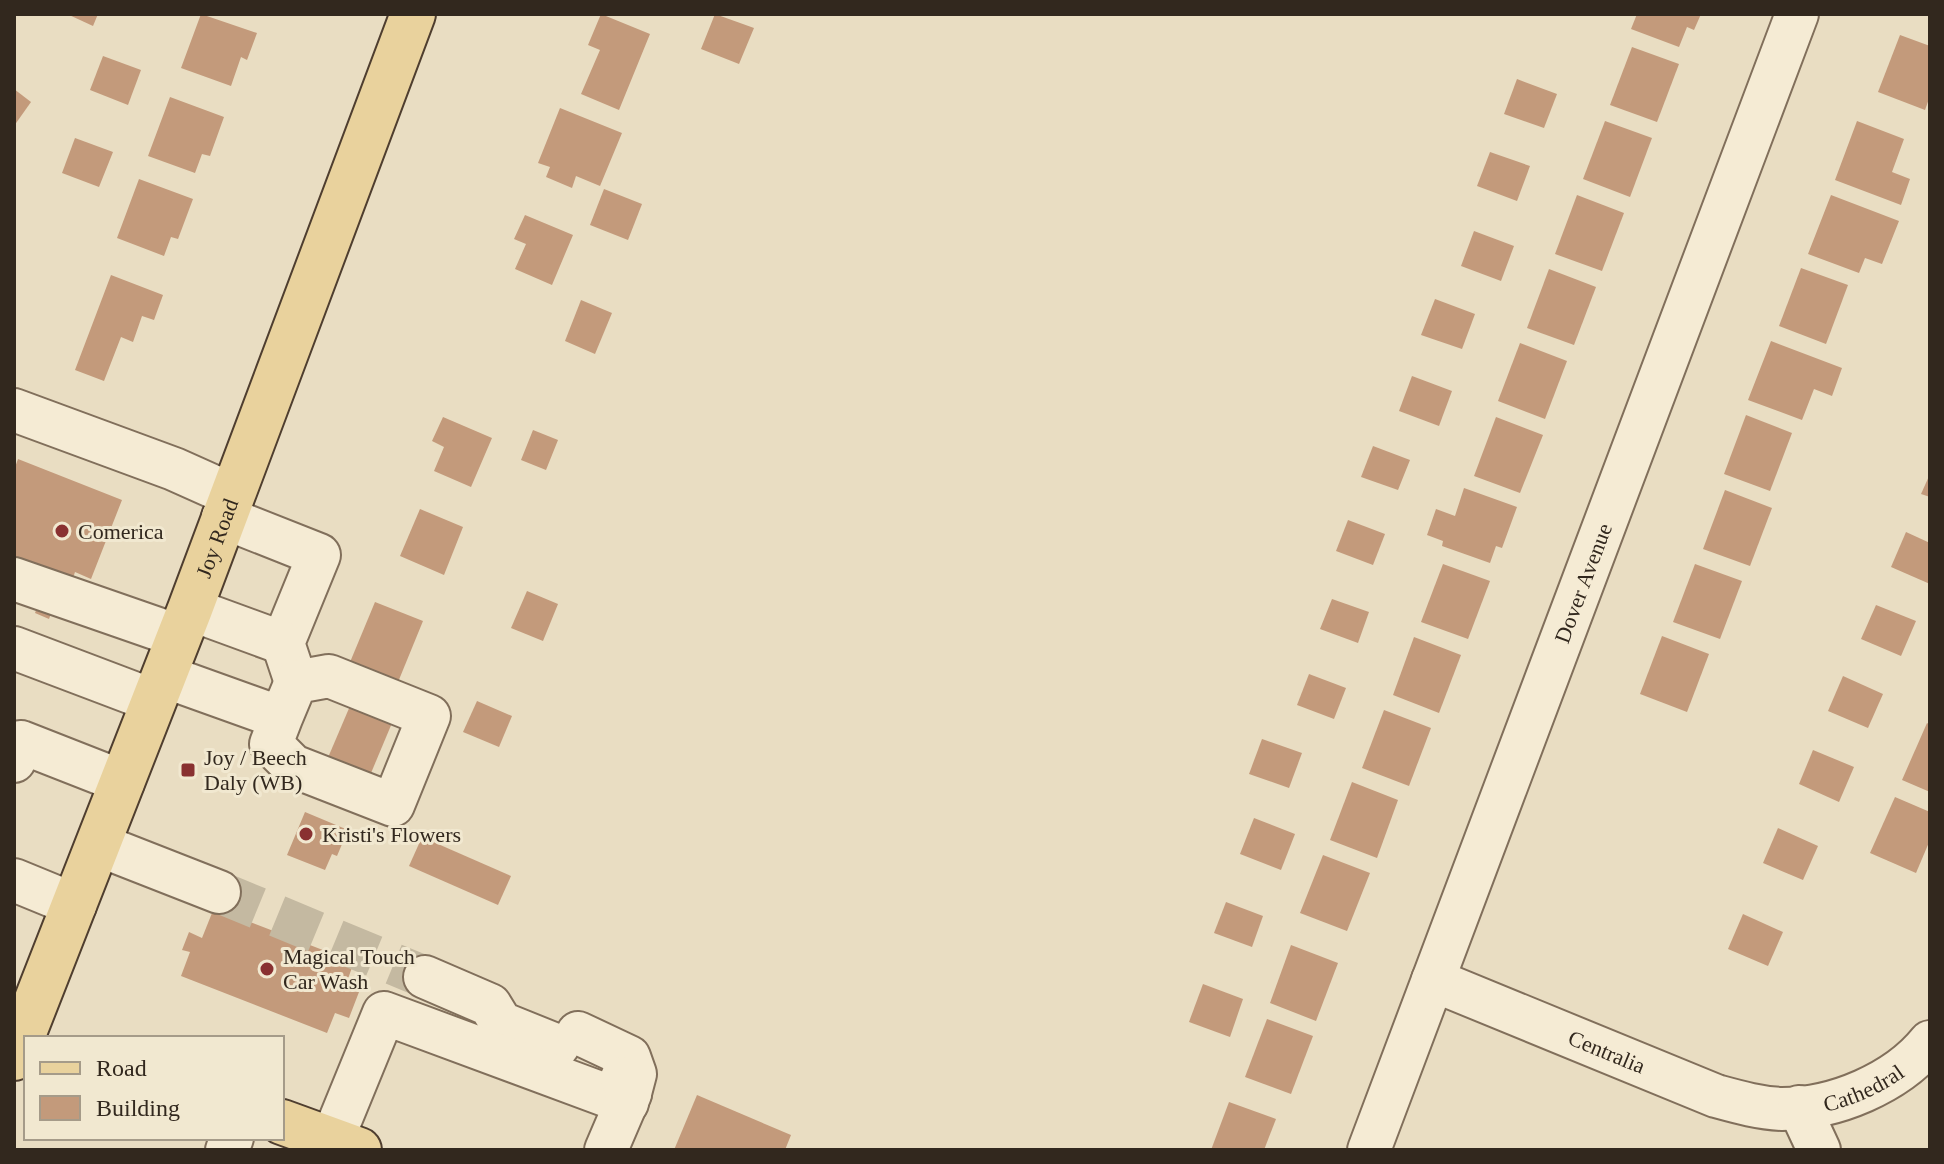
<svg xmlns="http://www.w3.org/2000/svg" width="1944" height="1164" font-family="'Times New Roman',serif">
  <rect width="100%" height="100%" fill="#e9ddc2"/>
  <g fill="#c39a7b">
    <polygon points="67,14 98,14 93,26"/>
    <polygon points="201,14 257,33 247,60 241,57 231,86 181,68"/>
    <polygon points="601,14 650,34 619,110 581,94 600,50 588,45"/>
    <polygon points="715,14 754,28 739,64 701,49"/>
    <polygon points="1637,14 1701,14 1694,30 1687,27 1679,47 1631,29"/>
    <polygon points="1900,35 1930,46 1930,96 1925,110 1878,92"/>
    <polygon points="1632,47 1679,64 1657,122 1610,105"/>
    <polygon points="103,56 141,70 128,105 90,90"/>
    <polygon points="1517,79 1557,94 1544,128 1504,114"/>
    <polygon points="14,89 31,102 14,126"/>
    <polygon points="170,97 224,117 210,156 202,154 195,173 148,156"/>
    <polygon points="560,108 622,133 600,186 576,176 572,188 546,177 550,167 538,163"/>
    <polygon points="1605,121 1652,138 1630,197 1583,179"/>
    <polygon points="1857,121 1904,139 1892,172 1910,179 1901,205 1835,180"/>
    <polygon points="75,138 113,152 99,187 62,173"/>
    <polygon points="1490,152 1530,166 1517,201 1477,186"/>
    <polygon points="139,179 193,199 178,239 171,237 164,256 117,238"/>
    <polygon points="604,189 642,204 628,240 590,225"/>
    <polygon points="1577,195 1624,213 1602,271 1555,254"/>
    <polygon points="1831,195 1899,221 1882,264 1865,258 1859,273 1808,254"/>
    <polygon points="525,215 573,235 552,285 515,269 526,244 514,239"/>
    <polygon points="1474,231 1514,246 1501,281 1461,266"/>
    <polygon points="1801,268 1848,285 1826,344 1779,326"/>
    <polygon points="1549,269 1596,287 1574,345 1527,328"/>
    <polygon points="111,275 163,295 154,320 142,316 133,342 121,337 104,381 75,370"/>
    <polygon points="1435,299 1475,314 1462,349 1421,335"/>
    <polygon points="581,300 612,313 595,354 565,341"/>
    <polygon points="1771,341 1842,368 1832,396 1814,389 1802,420 1748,400"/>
    <polygon points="1520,343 1567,361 1545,419 1498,401"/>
    <polygon points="1412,376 1452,391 1439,426 1399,411"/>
    <polygon points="1746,415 1792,433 1770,491 1724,474"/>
    <polygon points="443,417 492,438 471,487 434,471 444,447 432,441"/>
    <polygon points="1496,417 1543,435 1520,493 1474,476"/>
    <polygon points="533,430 558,440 546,470 521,460"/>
    <polygon points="1373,446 1410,460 1398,490 1361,477"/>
    <polygon points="18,459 122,500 91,579 75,572 71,584 63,581 49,619 35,613 49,576 14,562 14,470"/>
    <polygon points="1930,474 1930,497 1921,494"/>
    <polygon points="1464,488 1517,507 1502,548 1496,546 1490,563 1442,546 1443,541 1427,535 1436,509 1455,516"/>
    <polygon points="1725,490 1772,508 1750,566 1703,549"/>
    <polygon points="420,509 463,527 444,575 400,556"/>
    <polygon points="1348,520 1385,534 1373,565 1336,551"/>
    <polygon points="1906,532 1930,543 1930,584 1891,567"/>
    <polygon points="1443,564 1490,581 1468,639 1421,622"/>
    <polygon points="1695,564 1742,581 1720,639 1673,622"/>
    <polygon points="527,591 558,604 543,641 511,628"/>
    <polygon points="1332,599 1369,612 1358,643 1320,629"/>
    <polygon points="375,602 423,621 396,687 348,667"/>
    <polygon points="1876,605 1916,621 1901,656 1861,639"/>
    <polygon points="1662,636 1709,654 1687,712 1640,694"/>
    <polygon points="1414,637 1461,655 1439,713 1393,695"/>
    <polygon points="1309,674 1346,688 1334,719 1297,705"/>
    <polygon points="1843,676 1883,694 1868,728 1828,711"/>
    <polygon points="477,701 512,716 499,747 463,732"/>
    <polygon points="350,706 392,723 366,785 324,767"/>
    <polygon points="1384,710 1431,728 1409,786 1362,768"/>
    <polygon points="1927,723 1930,725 1930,792 1902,780"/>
    <polygon points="1262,739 1302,753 1289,788 1249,774"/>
    <polygon points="1813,750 1854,767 1839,802 1799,784"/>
    <polygon points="1352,782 1398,800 1377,858 1330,840"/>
    <polygon points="1895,797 1930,812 1930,840 1916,873 1870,853"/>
    <polygon points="305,812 348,830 337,856 332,854 325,870 287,855"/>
    <polygon points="1254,818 1295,834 1281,870 1240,854"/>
    <polygon points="1778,828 1818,846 1803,880 1763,863"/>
    <polygon points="422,837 511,876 498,905 409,866"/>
    <polygon points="1323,855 1370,873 1347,931 1300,913"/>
    <polygon points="1226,902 1263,916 1252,947 1214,933"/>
    <polygon points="214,908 354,962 345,987 359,992 349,1018 335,1013 327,1033 181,976 190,952 182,950 189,932 202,938"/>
    <polygon points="1743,914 1783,932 1768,966 1728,949"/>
    <polygon points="1291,945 1338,963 1316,1021 1270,1003"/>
    <polygon points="1203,984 1243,999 1230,1037 1189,1022"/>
    <polygon points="1267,1019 1313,1036 1291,1094 1245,1077"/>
    <polygon points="697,1095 791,1135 785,1150 674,1150"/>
    <polygon points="1229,1102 1276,1119 1264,1150 1211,1150"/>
  </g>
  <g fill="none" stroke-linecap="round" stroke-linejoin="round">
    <polyline stroke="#c4b9a1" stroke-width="42" stroke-dasharray="42 21" stroke-linecap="butt" points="219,892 425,977"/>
    <defs>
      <g id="minor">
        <polyline points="14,410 174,469 232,495"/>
        <polyline points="223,517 319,555 283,643 296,682"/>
        <polyline points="14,579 178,636"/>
        <polyline points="190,609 283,643"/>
        <polyline points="14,648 154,701"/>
        <polyline points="164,676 281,718 296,682 329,676 429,716 393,805 293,766 271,744 281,718"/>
        <polyline points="14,761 21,742 123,782"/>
        <polyline points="99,845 219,892"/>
        <polyline points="14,880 75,905"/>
        <polyline points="425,977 490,1005 501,1023 558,1046"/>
        <path id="s1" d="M1433,980L1716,1096C1738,1102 1759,1108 1782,1109C1835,1109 1897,1083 1930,1042"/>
        <polyline points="578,1033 629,1057 635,1074 630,1093"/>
        <polyline points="1799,1107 1819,1150"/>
        <polyline points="332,1140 384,1013 627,1103"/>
        <polyline points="227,1150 232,1138"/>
        <polyline points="606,1150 630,1094 622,1078"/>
        <path id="s2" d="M1369,1150L1797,14"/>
      </g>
      <g id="major">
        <path id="s3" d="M14,1058L190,609L413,14"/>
        <polyline points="282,1122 359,1150"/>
      </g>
    </defs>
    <use href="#minor" stroke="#816f5b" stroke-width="46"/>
    <use href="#major" stroke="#4f3e2f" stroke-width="48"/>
    <use href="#minor" stroke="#f5ebd4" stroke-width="42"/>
    <use href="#major" stroke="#e9d29d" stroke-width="44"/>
  </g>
  <g fill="#893131" stroke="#f1e8d0" stroke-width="3">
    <circle cx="62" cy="531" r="8"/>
    <rect x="180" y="762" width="16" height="16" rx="4"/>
    <circle cx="306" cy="834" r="8"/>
    <circle cx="267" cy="969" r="8"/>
  </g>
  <g text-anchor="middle" stroke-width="6" stroke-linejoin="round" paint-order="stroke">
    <g font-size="22" fill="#32281e" stroke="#f1e8d0" text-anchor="start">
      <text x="78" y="539">Comerica</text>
      <text x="204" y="765">Joy / Beech<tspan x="204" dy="25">Daly (WB)</tspan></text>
      <text x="322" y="842">Kristi's Flowers</text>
      <text x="283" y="964">Magical Touch<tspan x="283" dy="25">Car Wash</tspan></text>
    </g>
    <g font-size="22" fill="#32281e" stroke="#f1e8d0">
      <text dy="8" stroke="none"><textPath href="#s3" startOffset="558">Joy Road</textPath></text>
      <text dy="8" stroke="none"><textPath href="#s2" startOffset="606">Dover Avenue</textPath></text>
      <text dy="8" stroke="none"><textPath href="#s1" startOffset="188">Centralia</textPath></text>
      <text dy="8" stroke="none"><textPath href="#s1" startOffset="458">Cathedral</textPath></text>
    </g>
  </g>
  <rect width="1944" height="1164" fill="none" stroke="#32281e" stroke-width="32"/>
  <rect x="24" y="1036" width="260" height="104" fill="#f1e8d0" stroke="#a59b89" stroke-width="2"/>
  <rect x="40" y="1062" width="40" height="12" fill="#e9d29d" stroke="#a59b89" stroke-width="2"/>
  <text x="96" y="1076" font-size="24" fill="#32281e">Road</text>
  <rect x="40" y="1096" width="40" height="24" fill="#c39a7b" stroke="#a59b89" stroke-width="2"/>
  <text x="96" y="1116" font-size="24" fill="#32281e">Building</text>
</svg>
